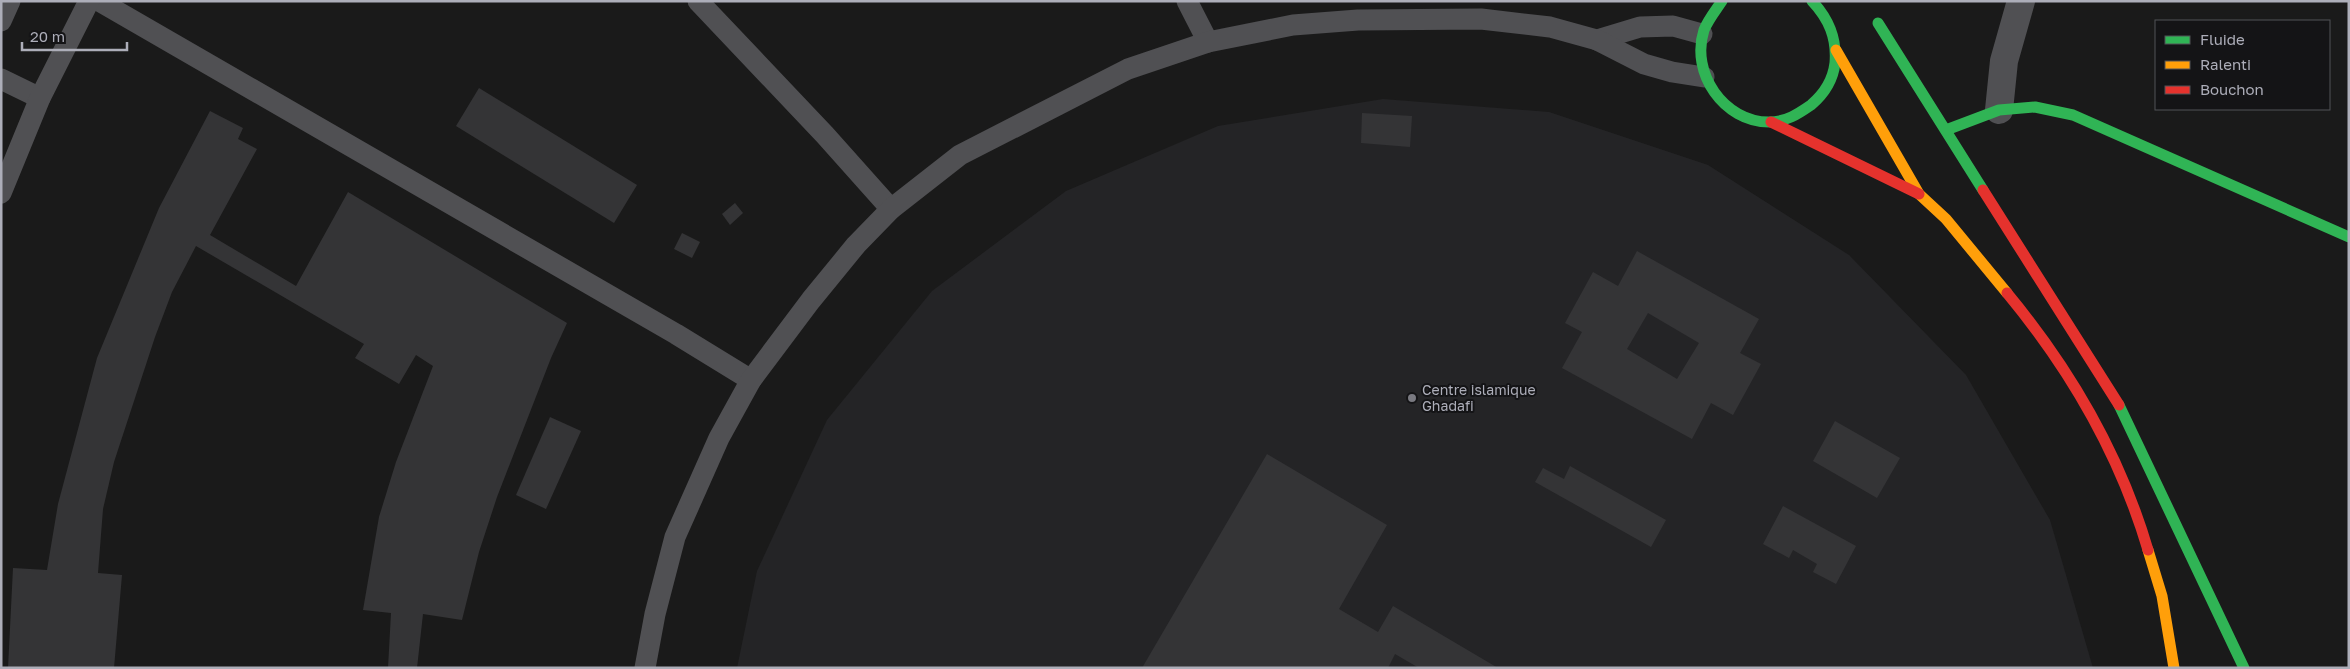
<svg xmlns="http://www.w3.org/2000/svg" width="2350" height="669" font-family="'Golos Text',sans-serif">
  <rect width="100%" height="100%" fill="#1a1a1a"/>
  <polygon fill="#242426" points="1383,99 1549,112 1708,165 1849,255 1966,375 2050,520 2093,668 737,668 757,571 827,420 932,291 1066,191 1218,126"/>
  <g fill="#343436" fill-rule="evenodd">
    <polygon points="479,88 637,185 614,223 456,126"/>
    <polygon points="210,111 243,128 238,139 257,149 210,235 296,286 348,192 567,323 551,358 497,497 479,552 462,620 423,614 417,668 388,668 391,613 363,610 379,517 396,462 433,366 416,355 399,384 355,358 364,344 196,246 172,292 155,337 114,462 103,509 98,573 122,575 114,668 8,668 13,568 47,570 58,504 97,358 159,208"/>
    <polygon points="1362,113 1412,116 1410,147 1361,143"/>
    <polygon points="735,203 743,213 730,225 722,214"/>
    <polygon points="682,233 700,242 692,258 674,249"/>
    <path d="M1637,251L1759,319L1740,353L1761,364L1733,415L1711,403L1692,439L1562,368L1582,332L1565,323L1593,272L1618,286ZM1648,313L1699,343L1677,379L1627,349Z"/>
    <polygon points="550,417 581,431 546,509 516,495"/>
    <polygon points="1835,421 1900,458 1877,498 1813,461"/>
    <polygon points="1267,454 1387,525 1339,609 1378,632 1393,606 1498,668 1419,668 1395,654 1388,668 1142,668"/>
    <polygon points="1570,466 1666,520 1651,547 1535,482 1543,468 1564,479"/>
    <polygon points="1783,506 1856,546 1836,584 1813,572 1817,564 1793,550 1789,558 1763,544"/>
  </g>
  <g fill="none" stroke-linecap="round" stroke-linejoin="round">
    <g stroke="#505053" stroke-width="21">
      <polyline points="99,1 676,334 751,380"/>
      <polyline points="698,1 825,135 891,209"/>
      <polyline points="1187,1 1208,42"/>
      <polyline points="1,21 10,1"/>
      <polyline points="1597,40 1640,27 1673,26 1702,34"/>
      <polyline points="1,79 40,98"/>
      <polyline points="1,193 40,98 89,1"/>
      <polyline points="645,668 655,614 675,537 719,438 751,380 811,300 856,245 891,209 960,155 1128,69 1208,42 1293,25 1358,20 1481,19 1550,27 1597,40 1644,64 1672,72 1704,77"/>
    </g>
    <polyline stroke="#505053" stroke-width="28" points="1999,110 2004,61 2021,1"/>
    <g stroke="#30b455" stroke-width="11">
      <path d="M1722,1C1716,10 1708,20 1704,30C1690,73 1724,122 1769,122C1786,122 1798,114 1811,105C1824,94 1833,80 1835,63C1837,38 1829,19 1812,1"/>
      <polyline points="1878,23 1983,190"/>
      <polyline points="1946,130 1999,110 2035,107 2073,115 2349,237"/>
      <polyline points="2119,405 2244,668"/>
    </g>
    <g stroke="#ff9f0a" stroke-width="11">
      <polyline points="1836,50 1919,194 1946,219 2007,293"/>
      <polyline points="2148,550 2162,596 2174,668"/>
    </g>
    <g stroke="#e5322d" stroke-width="11">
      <polyline points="1771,122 1919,194"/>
      <polyline points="1983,190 2119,405"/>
      <path d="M2007,293C2070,369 2120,455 2148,550"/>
    </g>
  </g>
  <circle fill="#7a7a81" stroke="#141416" stroke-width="2" cx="1412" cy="398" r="5"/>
  <g text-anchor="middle" stroke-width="4" stroke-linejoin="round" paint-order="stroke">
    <g font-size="14" fill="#adaeb9" stroke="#141416" text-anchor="start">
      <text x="1422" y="395">Centre islamique<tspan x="1422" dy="16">Ghadafi</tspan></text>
    </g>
  </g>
  <rect width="2350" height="669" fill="none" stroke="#adaeb9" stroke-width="5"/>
  <rect x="2155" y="20" width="175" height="90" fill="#141416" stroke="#515257"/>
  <rect x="2165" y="36" width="25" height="8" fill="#30b455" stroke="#515257"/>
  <text x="2200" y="45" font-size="15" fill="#adaeb9">Fluide</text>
  <rect x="2165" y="61" width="25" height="8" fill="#ff9f0a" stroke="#515257"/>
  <text x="2200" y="70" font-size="15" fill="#adaeb9">Ralenti</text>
  <rect x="2165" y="86" width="25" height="8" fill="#e5322d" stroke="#515257"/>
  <text x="2200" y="95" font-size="15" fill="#adaeb9">Bouchon</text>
  <path d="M22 42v8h105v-8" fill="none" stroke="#adaeb9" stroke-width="2.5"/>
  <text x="30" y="42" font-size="15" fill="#adaeb9" stroke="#141416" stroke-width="4" paint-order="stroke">20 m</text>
</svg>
